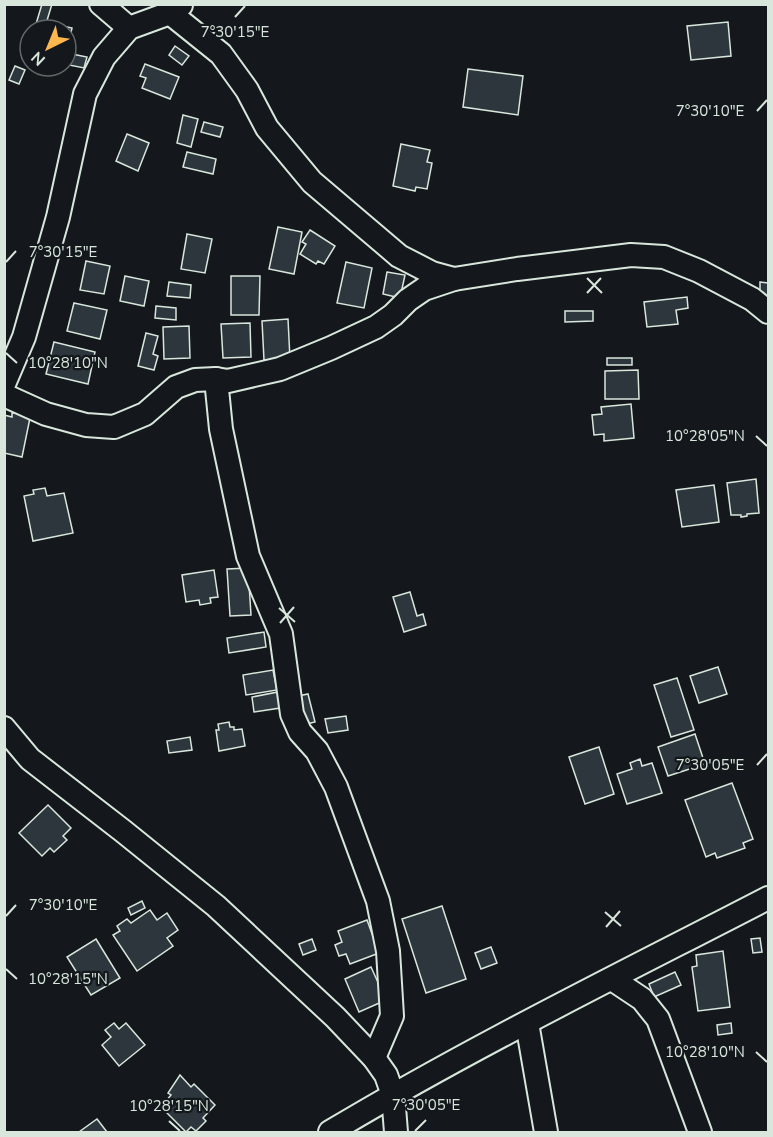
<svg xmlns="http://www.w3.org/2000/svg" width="773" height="1137" font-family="'Nunito Sans',sans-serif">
  <rect width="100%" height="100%" fill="#14181c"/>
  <g fill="#2c363c" stroke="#d8e6dc" stroke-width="1.5">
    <polygon points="42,4 52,4 45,27 36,24"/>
    <polygon points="728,22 731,56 691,60 687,26"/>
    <polygon points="49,23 72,28 67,50 66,50 66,30 47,30"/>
    <polygon points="25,45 30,47 30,60 22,58"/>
    <polygon points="175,46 189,56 182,65 169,55"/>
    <polygon points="72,54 87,57 84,68 69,65"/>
    <polygon points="145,64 179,77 170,99 142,88 146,78 140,76"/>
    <polygon points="15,66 25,70 19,84 9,80"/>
    <polygon points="468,69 523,76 518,115 463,107"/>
    <polygon points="183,115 198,119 191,147 177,143"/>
    <polygon points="204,122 223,127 220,137 201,132"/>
    <polygon points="127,134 149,143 138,171 116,161"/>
    <polygon points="401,144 430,150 427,162 432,163 427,189 416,187 415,191 393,186"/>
    <polygon points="187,152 216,159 213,174 183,167"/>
    <polygon points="278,227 302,232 294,274 269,269"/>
    <polygon points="310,230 335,246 324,264 318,261 316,264 300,254 306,244 302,242"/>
    <polygon points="187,234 212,239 205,273 181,269"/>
    <polygon points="86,261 110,266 104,294 80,290"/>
    <polygon points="346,262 372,268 364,308 337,303"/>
    <polygon points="387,272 405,275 400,298 383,294"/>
    <polygon points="125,276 149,281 144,306 120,301"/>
    <polygon points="231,276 260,276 259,315 231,315"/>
    <polygon points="169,282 191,285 190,298 167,296"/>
    <polygon points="760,282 768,283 768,297 760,297"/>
    <polygon points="687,297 688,308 676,310 678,324 647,327 644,302"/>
    <polygon points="74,303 107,310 100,339 67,331"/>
    <polygon points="156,306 176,308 176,320 155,318"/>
    <polygon points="565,311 593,311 593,321 565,322"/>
    <polygon points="288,319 290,359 264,360 262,321"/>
    <polygon points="250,323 251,357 223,358 221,324"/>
    <polygon points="189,326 190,358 164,359 163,327"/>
    <polygon points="146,333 158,336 153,354 158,356 154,370 138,366"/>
    <polygon points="54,342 95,352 88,384 46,374"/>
    <rect x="607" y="358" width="25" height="7"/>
    <polygon points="638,370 639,399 605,399 605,371"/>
    <polygon points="631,404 634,438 604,441 604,434 594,435 592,415 602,414 601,407"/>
    <polygon points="16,410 31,413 22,457 4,453 4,415 12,417 12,413 15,413"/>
    <polygon points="756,479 759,513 747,514 747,516 741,517 741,515 731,515 727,483"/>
    <polygon points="714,485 719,522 682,527 676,490"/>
    <polygon points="45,488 47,496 64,493 73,533 33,541 24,496 34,494 33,490"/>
    <polygon points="248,568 251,615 230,616 227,569"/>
    <polygon points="214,570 218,597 210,598 211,603 200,605 199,600 186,602 182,575"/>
    <polygon points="410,592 417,616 423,614 426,625 404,632 393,597"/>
    <polygon points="264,632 266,647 229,653 227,638"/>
    <polygon points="718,667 727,694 699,703 690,676"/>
    <polygon points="273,670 277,690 246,695 243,675"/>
    <polygon points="677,678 694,730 671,737 654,685"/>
    <polygon points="278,692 280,708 254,712 252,697"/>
    <polygon points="308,694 315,722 306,724 298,696"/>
    <polygon points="346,716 348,730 328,733 325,719"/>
    <polygon points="229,722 230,727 234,727 234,730 242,729 245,746 219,751 216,730 219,730 218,724"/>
    <polygon points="695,734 705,764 668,776 658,747"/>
    <polygon points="190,737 192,750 169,753 167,741"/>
    <polygon points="599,747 614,794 585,804 569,757"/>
    <polygon points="640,759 642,766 652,763 662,793 627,804 617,774 632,769 630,763"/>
    <polygon points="732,783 753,839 743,843 745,848 717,858 715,853 706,857 685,800"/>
    <polygon points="48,805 71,828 63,836 67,840 54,852 50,848 42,856 19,833"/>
    <polygon points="142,901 145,908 131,915 128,908"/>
    <polygon points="442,906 466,979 426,993 402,919"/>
    <polygon points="150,910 157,920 167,913 178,930 167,938 173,946 137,971 113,935 120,931 117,926 127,919 131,923"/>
    <polygon points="367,920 379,953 350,964 346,954 339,956 335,945 342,942 338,931"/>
    <polygon points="760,938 762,952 753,953 751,939"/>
    <polygon points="96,939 120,978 91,995 67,957"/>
    <polygon points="312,939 316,950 303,955 299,944"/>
    <polygon points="491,947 497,963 481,969 475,953"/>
    <polygon points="723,951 730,1007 698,1011 692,967 697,966 696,955"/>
    <polygon points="371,967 386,1000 359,1012 345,979"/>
    <polygon points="675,972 681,985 654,997 649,984"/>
    <polygon points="114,1023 119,1029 126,1023 145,1045 119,1066 102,1045 111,1037 105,1030"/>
    <polygon points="731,1023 732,1033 718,1035 717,1025"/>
    <polygon points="180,1075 191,1087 194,1084 215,1105 203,1118 206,1121 196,1131 191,1127 186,1132 161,1107 171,1095 168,1093"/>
    <polygon points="97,1119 107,1132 79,1132"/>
  </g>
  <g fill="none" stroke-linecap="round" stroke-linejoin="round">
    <defs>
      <g id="minor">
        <polyline points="101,4 129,28"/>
        <polyline points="170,13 221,54 247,90 267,128 312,182 399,256 432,273 454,279 517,269 631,255 664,257 699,271 752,299 768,312"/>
        <polyline points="216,379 221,429 248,556 281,634 292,714 300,732 317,751 336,787 378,901 388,951 392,1016 374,1058"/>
        <polyline points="4,384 24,337 58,217 85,94 104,57 129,28 170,13 181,5"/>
        <polyline points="4,395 46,414 86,425 114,427 145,414 176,387 195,380 216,379 228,381 280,369 331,348 376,327 393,315 408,300 424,289 454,279"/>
        <polyline points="4,728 30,759 123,831 216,906 335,1017 374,1058 386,1075 393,1095 396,1132"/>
        <polyline points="612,979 642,999 658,1019 700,1132"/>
        <polyline points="527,1023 546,1132"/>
        <path d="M330,1132C472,1047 621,974 768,898"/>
      </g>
    </defs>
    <use href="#minor" stroke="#d8e6dc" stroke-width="26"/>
    <use href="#minor" stroke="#14181c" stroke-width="22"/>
  </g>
  <path fill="none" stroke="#d8e6dc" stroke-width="2" d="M235,17L245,6M757,111L767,100M6,262L16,251M587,278L602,293M587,293L601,278M6,353L17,363M756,436L767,446M279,608L295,622M280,623L294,607M757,765L767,754M605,912L621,926M6,916L16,905M606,927L620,911M6,969L17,979M756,1052L767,1062M169,1121L180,1131M415,1131L426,1120"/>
  <g font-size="15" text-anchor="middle" fill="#d8e6dc" stroke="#14181c" stroke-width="4.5" stroke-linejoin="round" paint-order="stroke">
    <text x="235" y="37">7°30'15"E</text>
    <text x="710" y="116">7°30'10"E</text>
    <text x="63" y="257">7°30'15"E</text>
    <text x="68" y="368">10°28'10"N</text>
    <text x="705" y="441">10°28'05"N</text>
    <text x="710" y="770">7°30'05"E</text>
    <text x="63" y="910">7°30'10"E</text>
    <text x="68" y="984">10°28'15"N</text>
    <text x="705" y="1057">10°28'10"N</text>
    <text x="426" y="1110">7°30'05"E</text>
    <text x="169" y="1111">10°28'15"N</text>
  </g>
  <rect width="773" height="1137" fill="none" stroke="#d8e6dc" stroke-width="12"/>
  <g transform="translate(48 48) rotate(223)"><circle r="28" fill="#14181c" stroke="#626a69" stroke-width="1.5"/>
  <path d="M0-4.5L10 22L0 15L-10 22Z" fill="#ffb74d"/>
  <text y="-9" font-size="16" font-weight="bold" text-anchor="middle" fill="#d8e6dc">N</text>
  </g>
</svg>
